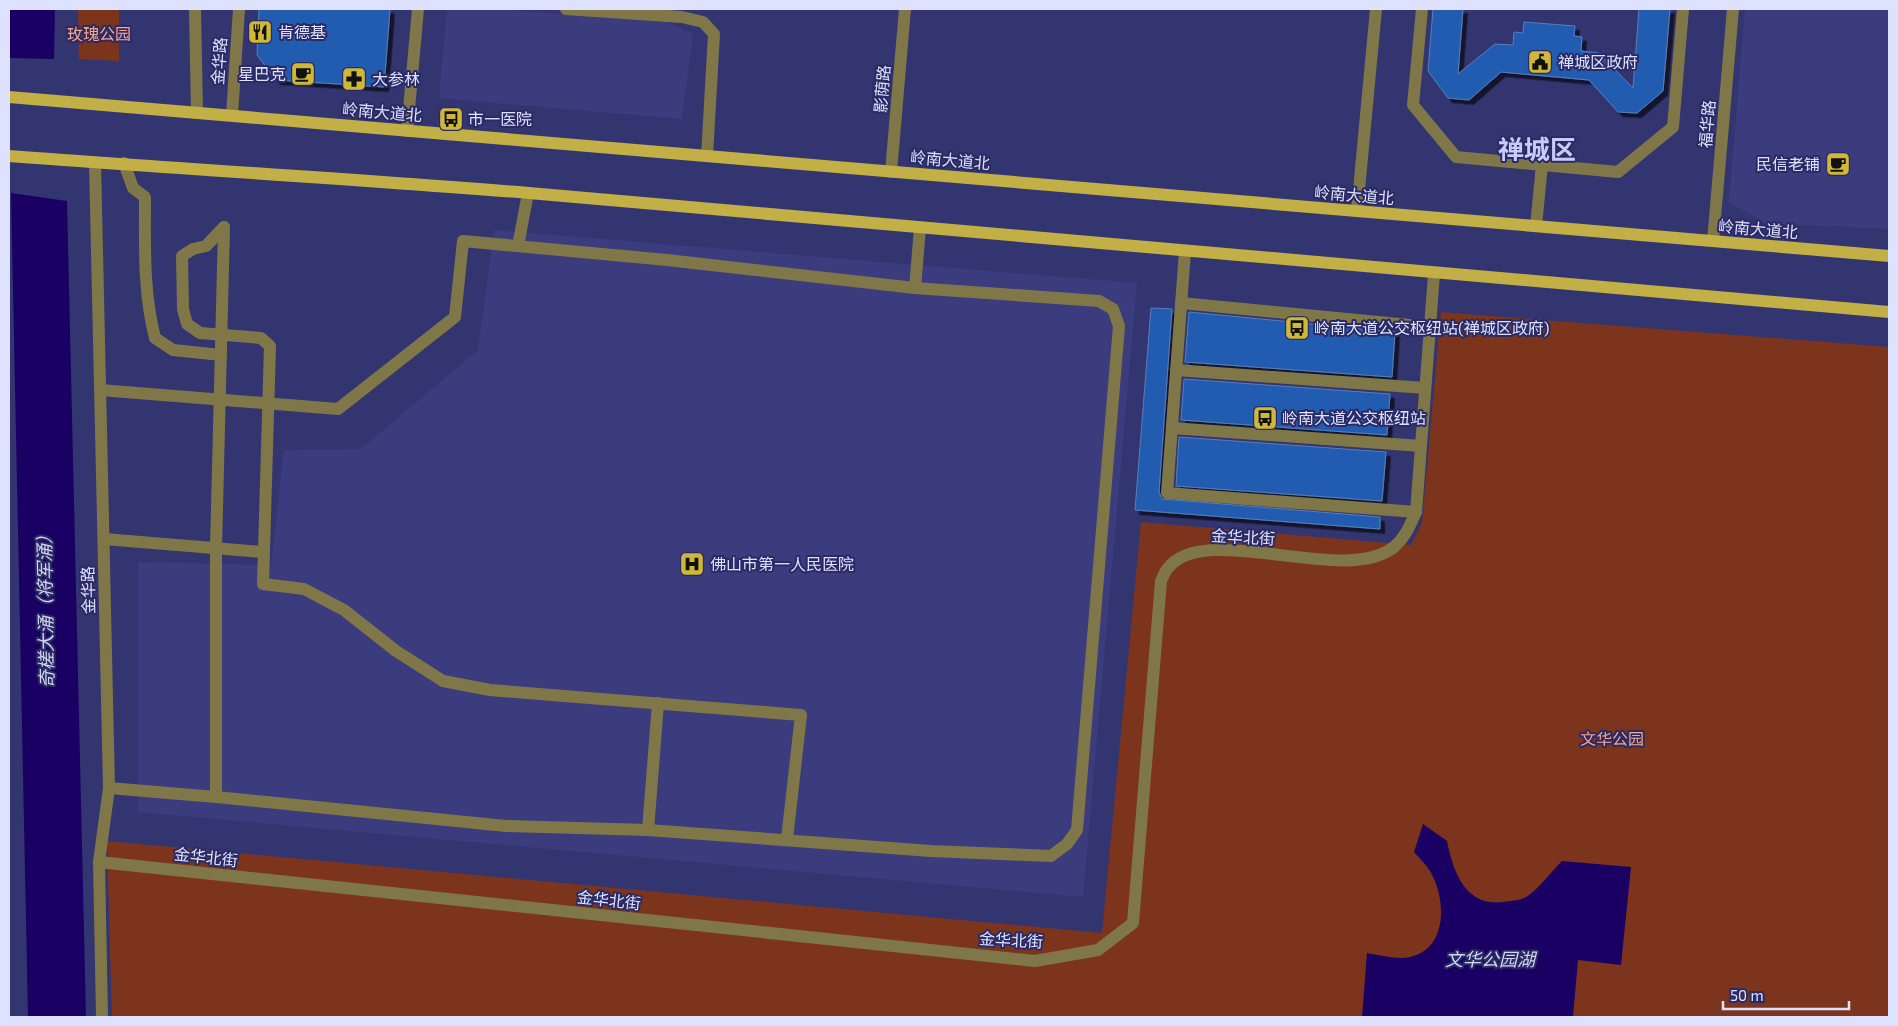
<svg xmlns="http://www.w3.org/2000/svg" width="1898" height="1026" font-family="'Exo 2','Noto Sans SC',sans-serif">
  <defs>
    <filter id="shadow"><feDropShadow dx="4.5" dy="4.5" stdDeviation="0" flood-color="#0009"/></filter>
  </defs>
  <rect width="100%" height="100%" fill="#333570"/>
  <g fill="#3b3c7e">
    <polygon points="447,9 494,9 667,22 693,34 682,119 439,98"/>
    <polygon points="1745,9 1889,9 1889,229 1765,223 1729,202"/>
    <polygon points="494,230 1137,283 1083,897 138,812 138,562 271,565 284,450 361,449 478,350"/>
  </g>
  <g fill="#7c351c">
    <polygon points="78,9 119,9 119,61 79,59"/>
    <polygon points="1441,312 1889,347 1889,1017 112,1017 107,841 1102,933 1141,522 1411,545 1422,523"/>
  </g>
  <g fill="#1b0064">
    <polygon points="9,9 55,9 54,59 9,58"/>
    <polygon points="11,193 67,201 86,1017 28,1017"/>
    <path d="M1423,824L1447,841C1453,871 1465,907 1503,902C1511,901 1522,901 1529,895C1541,886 1551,872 1562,861L1631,867L1621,965L1578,960L1573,1017H1362L1367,953C1380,955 1398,960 1410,957C1448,949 1446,899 1431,873C1427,865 1419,858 1414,852Z"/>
  </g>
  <g fill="#225bb1" stroke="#597fb9" filter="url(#shadow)">
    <polygon points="259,9 390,9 384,87 276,80 257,55"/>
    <polygon points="1433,9 1463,9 1458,74 1495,44 1513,45 1514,32 1523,33 1524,22 1575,26 1574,36 1582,37 1581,51 1599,53 1633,88 1639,9 1670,9 1663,91 1637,113 1618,112 1589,80 1501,72 1469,100 1448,98 1428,71"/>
    <polygon points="1151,308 1172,309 1159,492 1162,499 1380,517 1380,529 1135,510"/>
    <polygon points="1189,312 1395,332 1392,377 1185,362"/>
    <polygon points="1184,379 1390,394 1387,435 1181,420"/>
    <polygon points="1179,437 1386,452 1382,501 1176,486"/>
  </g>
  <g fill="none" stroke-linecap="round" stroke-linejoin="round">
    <g stroke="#807748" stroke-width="12">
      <polyline points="195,9 197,113"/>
      <polyline points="566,9 682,17 703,22 714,34 707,156"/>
      <polyline points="1422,9 1413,105 1456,157 1618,172 1673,127 1683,9"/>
      <polyline points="232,115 239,9"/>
      <polyline points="407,131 418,9"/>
      <polyline points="95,162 109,788 99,862 102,1017"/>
      <path d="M124,163L133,188L145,197C145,244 143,292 155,338L173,350L221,355"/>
      <polyline points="891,172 905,9"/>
      <polyline points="1357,211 1376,9"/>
      <polyline points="1536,226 1542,165"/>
      <polyline points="224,227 206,246 193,249 182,256 183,309 187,324 200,333 261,338 270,346 263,584 304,589 344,610 396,651 443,681 490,690 801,715 787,839"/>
      <polyline points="1713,241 1733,9"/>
      <polyline points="518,246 528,193"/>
      <polyline points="1185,251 1167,493 1416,512"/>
      <polyline points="1181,303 1430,327"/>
      <polyline points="1176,370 1425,388"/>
      <polyline points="100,390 338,409 455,317 463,241 667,260 915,288"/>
      <polyline points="1172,428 1421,446"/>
      <polyline points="104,539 263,552"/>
      <polyline points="109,788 216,797 506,826 648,830 931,851 1051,856 1067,844 1077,830 1119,326 1113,309 1099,301 915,288 920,228"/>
      <polyline points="216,797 216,548 224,227"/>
      <polyline points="648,830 658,703"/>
      <path d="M99,862L1035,961L1098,950L1133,923L1161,581C1163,577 1165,571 1168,568C1206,520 1345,587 1394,547C1405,538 1410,525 1416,512L1434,274"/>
    </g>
    <g stroke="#c2af45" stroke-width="12">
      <polyline points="9,97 1889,256"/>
      <path d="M9,156C182,169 356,179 529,193C983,231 1436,274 1889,312"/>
    </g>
  </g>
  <defs>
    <symbol id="restaurant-square" viewBox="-11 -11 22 22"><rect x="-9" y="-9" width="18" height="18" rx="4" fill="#cfb837" stroke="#2a2a64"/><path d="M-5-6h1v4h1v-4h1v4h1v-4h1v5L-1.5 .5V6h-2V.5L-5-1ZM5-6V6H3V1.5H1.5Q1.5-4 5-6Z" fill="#111"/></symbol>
    <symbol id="civic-square" viewBox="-11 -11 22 22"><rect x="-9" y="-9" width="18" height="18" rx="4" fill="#cfb837" stroke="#2a2a64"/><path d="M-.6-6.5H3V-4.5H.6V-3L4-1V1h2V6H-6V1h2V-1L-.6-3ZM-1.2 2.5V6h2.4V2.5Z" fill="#111"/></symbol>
    <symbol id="cafe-square" viewBox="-11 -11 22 22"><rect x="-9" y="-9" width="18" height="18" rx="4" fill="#cfb837" stroke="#2a2a64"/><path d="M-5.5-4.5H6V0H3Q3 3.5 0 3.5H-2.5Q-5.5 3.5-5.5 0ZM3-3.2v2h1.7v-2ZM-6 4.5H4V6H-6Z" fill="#111"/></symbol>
    <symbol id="pharmacy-square" viewBox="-11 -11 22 22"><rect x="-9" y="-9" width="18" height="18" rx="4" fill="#cfb837" stroke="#2a2a64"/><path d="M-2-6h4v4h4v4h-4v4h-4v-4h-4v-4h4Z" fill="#111"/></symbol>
    <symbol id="bus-square" viewBox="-11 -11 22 22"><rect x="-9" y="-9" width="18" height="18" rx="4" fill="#cfb837" stroke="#2a2a64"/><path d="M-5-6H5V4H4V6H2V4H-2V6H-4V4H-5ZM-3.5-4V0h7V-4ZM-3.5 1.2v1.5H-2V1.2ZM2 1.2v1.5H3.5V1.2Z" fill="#111"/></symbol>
    <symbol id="hospital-square" viewBox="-11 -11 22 22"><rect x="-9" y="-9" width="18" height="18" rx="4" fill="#cfb837" stroke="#2a2a64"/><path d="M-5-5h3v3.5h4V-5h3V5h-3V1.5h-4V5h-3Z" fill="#111"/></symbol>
  </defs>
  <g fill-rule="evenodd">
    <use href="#restaurant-square" x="246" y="18" width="28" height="28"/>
    <use href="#civic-square" x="1526" y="48" width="28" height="28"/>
    <use href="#cafe-square" x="289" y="60" width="28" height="28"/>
    <use href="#pharmacy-square" x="340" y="65" width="28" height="28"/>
    <use href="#bus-square" x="437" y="105" width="28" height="28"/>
    <use href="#cafe-square" x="1824" y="150" width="28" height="28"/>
    <use href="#bus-square" x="1283" y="314" width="28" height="28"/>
    <use href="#bus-square" x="1251" y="404" width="28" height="28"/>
    <use href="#hospital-square" x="678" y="550" width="28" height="28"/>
  </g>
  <g text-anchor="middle" stroke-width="4" stroke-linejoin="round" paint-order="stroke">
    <g font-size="16" fill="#dee2ff" stroke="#2a2a64" text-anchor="start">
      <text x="278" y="38">肯德基</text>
      <text x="1558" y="68">禅城区政府</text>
      <text x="286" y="80" text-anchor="end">星巴克</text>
      <text x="372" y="85">大参林</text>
      <text x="468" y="125">市一医院</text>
      <text x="1820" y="170" text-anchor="end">民信老铺</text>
      <text x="1314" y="334">岭南大道公交枢纽站(禅城区政府)</text>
      <text x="1282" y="424">岭南大道公交枢纽站</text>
      <text x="710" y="570">佛山市第一人民医院</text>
    </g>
    <g font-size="16" fill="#faa68b" stroke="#2a2a64">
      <text x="99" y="40">玫瑰公园</text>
      <text x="1612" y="745">文华公园</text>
    </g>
    <g font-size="16" fill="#dee2ff" stroke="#2a2a64">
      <text transform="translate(219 61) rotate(-86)" y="6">金华路</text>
      <text transform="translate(882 89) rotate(-85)" y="6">影荫路</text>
      <text transform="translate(382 112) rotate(5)" y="6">岭南大道北</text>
      <text transform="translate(1707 124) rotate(-85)" y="6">福华路</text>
      <text transform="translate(950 160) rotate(5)" y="6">岭南大道北</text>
      <text transform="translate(1354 195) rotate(5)" y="6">岭南大道北</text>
      <text transform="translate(1758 229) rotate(5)" y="6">岭南大道北</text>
      <text transform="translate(1243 537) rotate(3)" y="6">金华北街</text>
      <text transform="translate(88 590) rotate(-91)" y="6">金华路</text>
      <text transform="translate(206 857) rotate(6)" y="6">金华北街</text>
      <text transform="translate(609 900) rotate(6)" y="6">金华北街</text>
      <text transform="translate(1011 940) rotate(3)" y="6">金华北街</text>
    </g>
    <g font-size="18" font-style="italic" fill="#d1d5ef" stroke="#2a2a64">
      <text transform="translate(46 607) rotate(-91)" y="6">奇槎大涌（将军涌）</text>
      <text x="1490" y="966">文华公园湖</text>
    </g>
    <g font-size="26" font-weight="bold" fill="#c6ccf7" stroke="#2a2a64">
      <text x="1537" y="159">禅城区</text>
    </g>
  </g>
  <rect width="1898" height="1026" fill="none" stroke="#dee2ff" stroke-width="20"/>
  <path d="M1723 1001v8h126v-8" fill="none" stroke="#dee2ff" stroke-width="2.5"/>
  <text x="1730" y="1001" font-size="15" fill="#dee2ff" stroke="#2a2a64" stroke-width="4" paint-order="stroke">50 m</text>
</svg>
